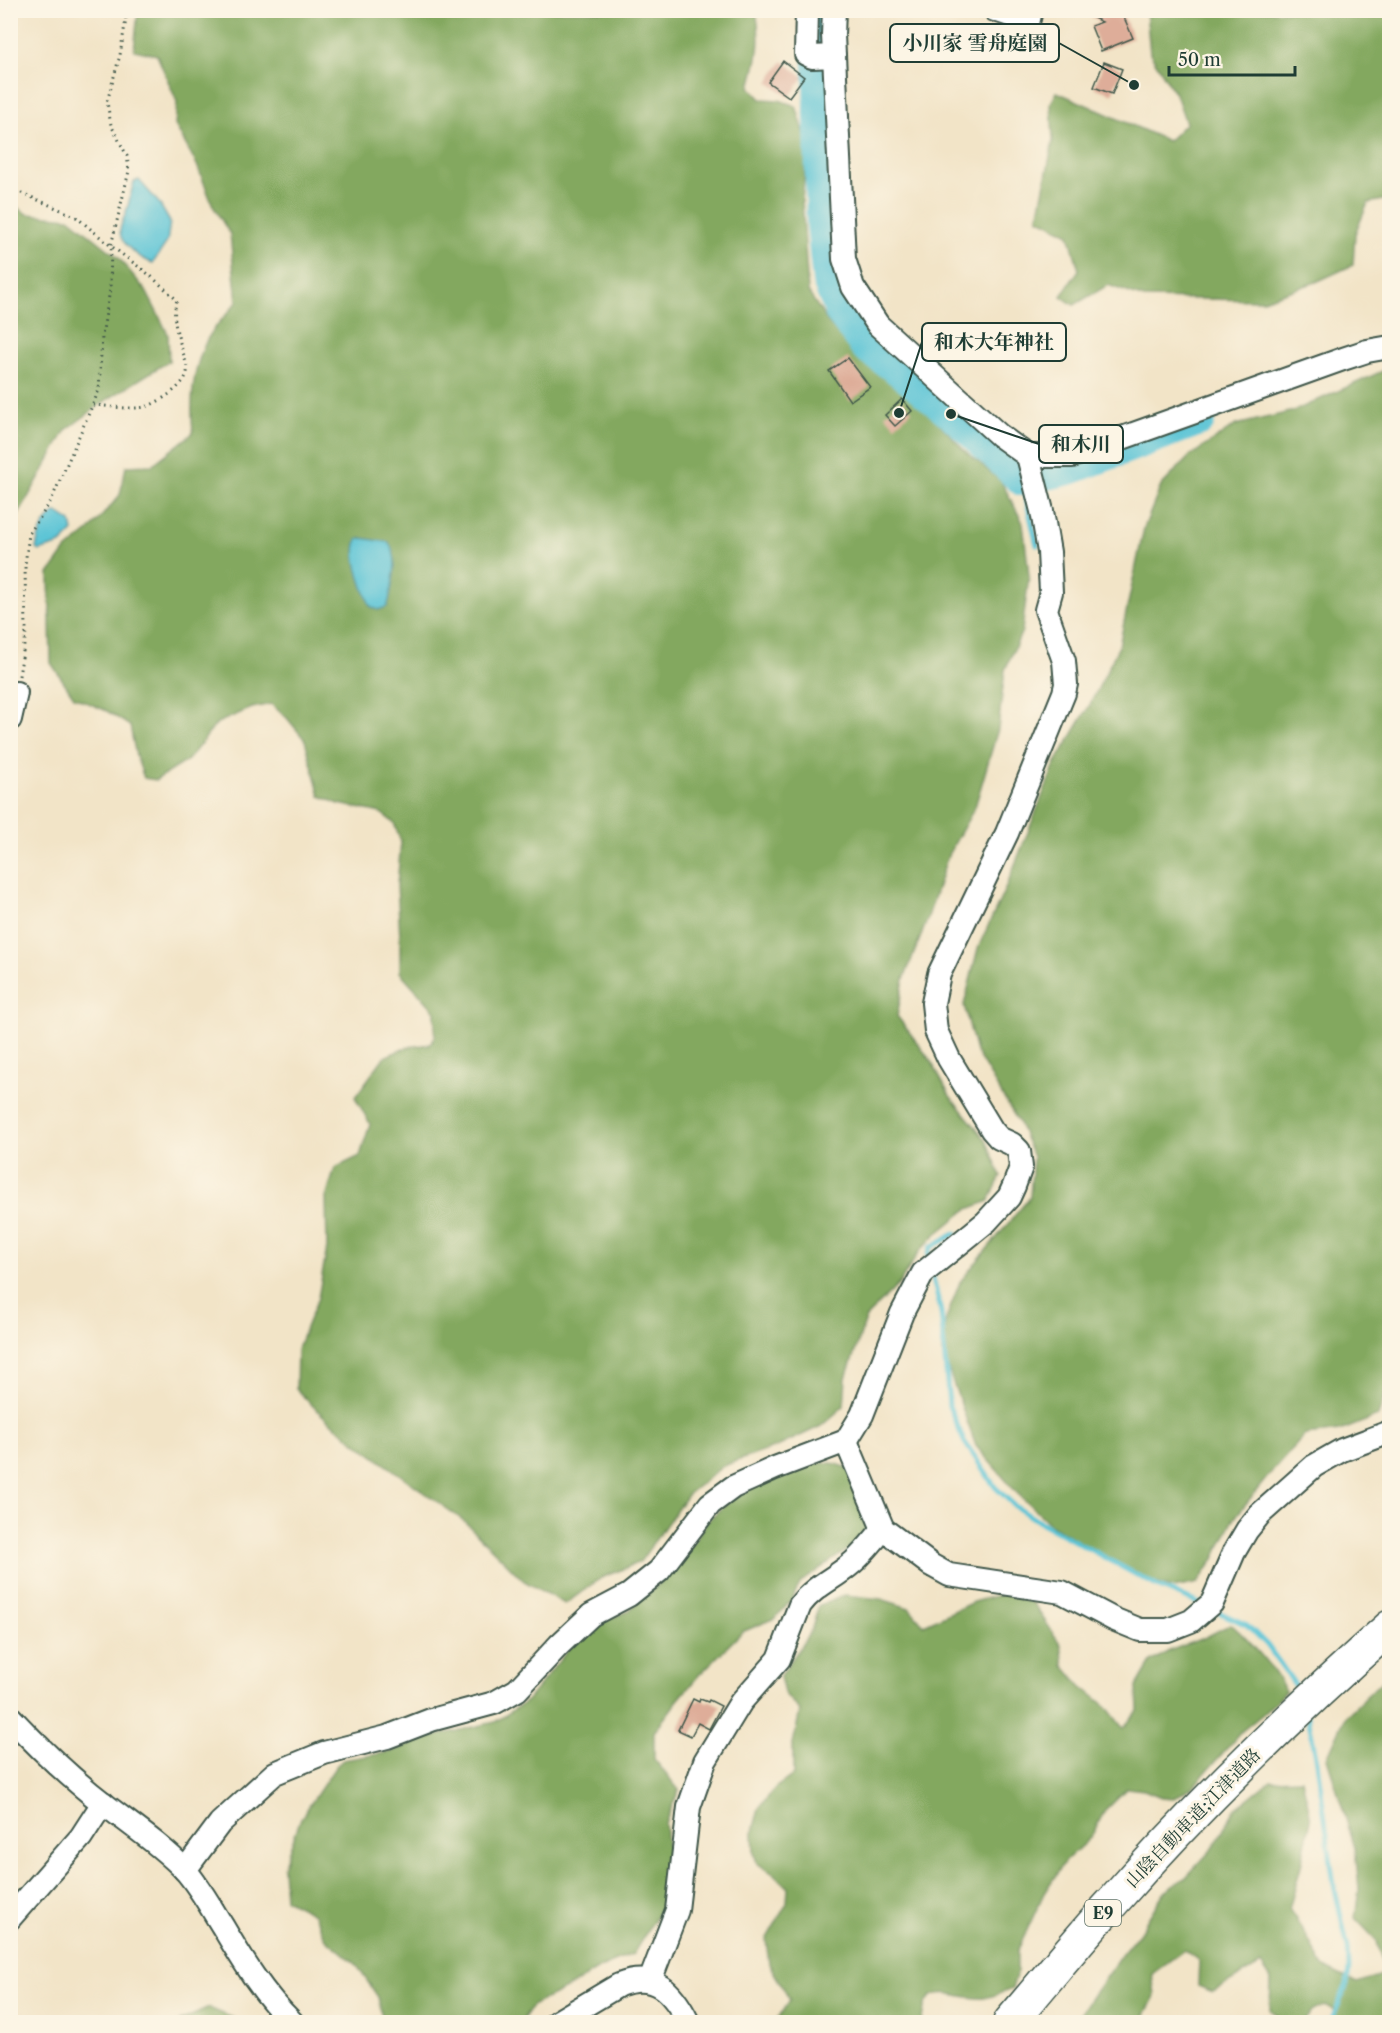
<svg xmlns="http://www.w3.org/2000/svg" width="1400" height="2033" font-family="'Libre Caslon Text','Noto Serif JP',serif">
  <rect width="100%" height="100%" fill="#fcf5e5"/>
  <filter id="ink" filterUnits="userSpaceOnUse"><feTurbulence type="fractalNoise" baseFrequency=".0167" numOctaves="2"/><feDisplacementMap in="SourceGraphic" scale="12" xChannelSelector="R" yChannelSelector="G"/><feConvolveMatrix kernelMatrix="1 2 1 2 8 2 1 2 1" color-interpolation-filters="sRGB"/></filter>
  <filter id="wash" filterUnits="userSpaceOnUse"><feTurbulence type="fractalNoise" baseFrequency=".008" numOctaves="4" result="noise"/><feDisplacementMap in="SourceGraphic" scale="24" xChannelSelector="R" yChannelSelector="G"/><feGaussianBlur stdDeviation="1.35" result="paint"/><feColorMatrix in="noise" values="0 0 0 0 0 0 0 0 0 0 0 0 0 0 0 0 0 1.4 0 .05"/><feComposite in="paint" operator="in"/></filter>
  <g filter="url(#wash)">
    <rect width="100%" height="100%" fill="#f2e4c7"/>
    <g fill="#83a85e" stroke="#517249" stroke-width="1.5">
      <path d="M138,11H756C762,41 758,58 750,87L761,99L779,100L796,106L808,144L802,200L808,292L830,325L855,353L924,406L962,448L1001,481L1023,523L1029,576L1022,631L1005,670L998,729L975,807L948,855L926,923L904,979L897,1016L931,1061L950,1096L986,1140L1001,1176L989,1201L966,1210L935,1235L919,1252L899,1284L867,1316L846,1378L844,1406L821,1426L779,1446L723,1466L687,1495L640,1562L601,1578L565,1604L524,1581L464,1521L356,1443L321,1414L296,1389L297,1350L318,1298L327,1248L326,1198L335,1168L360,1156L370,1124L355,1097L384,1057L408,1047L430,1044L435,1036V1011L400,972V937L397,885L401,842L394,823L381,813L339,804L320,796L305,740L287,718L271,704L252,708L217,723L188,760L156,780L144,778L136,756L130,726L107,711L74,697L51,663L49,574L66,550L89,531L120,495L126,466L152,465L193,433C190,403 192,373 205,344C211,329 227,315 237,302L230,234L213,206L197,165L175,125L177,102L157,55L134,50Z"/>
      <polygon points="1146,11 1389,11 1389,199 1368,203 1355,234 1353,265 1316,282 1263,300 1144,298 1108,285 1074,305 1061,296 1079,270 1069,234 1038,218 1053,141 1051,103 1057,92 1168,141 1186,123 1177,97 1150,53"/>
      <polygon points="11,203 27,214 69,218 119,258 146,291 168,334 169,361 108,399 66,430 17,517 11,551"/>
      <polygon points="1387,369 1390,369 1389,1383 1378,1416 1340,1431 1305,1435 1269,1475 1233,1520 1214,1559 1198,1583 1173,1588 1154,1583 1096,1552 1050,1524 1017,1493 976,1446 942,1352 945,1322 960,1282 1030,1197 1033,1157 1019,1123 976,1052 964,1005 978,948 1006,887 1055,764 1091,703 1119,646 1144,528 1161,486 1190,456 1236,425 1294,411"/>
      <path d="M807,1463C819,1463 834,1461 844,1467C862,1477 862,1514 866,1532L857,1543L801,1582L791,1601L775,1618L742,1632L699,1675L678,1700L654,1732V1759L679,1790L665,1823L669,1865L667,1899L633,1954L600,1968L568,1988L533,2005L521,2022H383L378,1997L356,1964L326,1939L314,1914L285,1899L283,1867L301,1818L336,1766L343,1760L390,1752L431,1737L495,1722L527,1701L575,1641L597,1623L627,1612L668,1576L681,1563L706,1522L735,1496Z"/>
      <path d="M1003,1594L1033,1603L1061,1645L1064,1666L1081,1686L1106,1706L1123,1728L1138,1711L1137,1686L1151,1662L1169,1651L1206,1637L1231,1624C1253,1644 1271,1664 1286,1691L1264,1713L1242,1731L1194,1786L1174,1798L1161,1797L1144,1790L1127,1788L1105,1810L1091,1837L1065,1861L1044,1893L1017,1952V1972L1012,1989C1003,1992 993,1997 984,1998C958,2001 924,1975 922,2022H775L790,2000L769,1964L766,1940L787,1903L788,1888L775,1875L757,1863L754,1853L753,1832L759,1808L775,1788L793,1775V1744L800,1711L784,1693L780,1677L811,1631L819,1605L845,1595L881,1599L909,1608L924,1625L973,1602Z"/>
      <polygon points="1389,1674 1389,2022 1333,2022 1335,2011 1325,2005 1313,2011 1302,2022 1284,2022 1270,2011 1271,1979 1261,1964 1213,1992 1198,1986 1199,1961 1184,1950 1152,1974 1155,1996 1141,2022 1074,2022 1122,1954 1140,1932 1164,1892 1186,1877 1214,1847 1235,1809 1271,1780 1302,1779 1311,1819 1300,1870 1289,1909 1305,1933 1323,1967 1357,1983 1385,1974 1377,1941 1355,1918 1359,1889 1355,1848 1327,1758 1346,1716"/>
      <polygon points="209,2008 235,2019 238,2022 178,2022"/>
    </g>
    <g fill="#5bc4d6" stroke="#3d8085" stroke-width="1.5">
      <path d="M139,180L159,203L170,222L167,242L153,263C142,260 120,244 120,232C120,224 125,217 127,209C130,200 131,191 134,182Z"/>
      <path d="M56,512L71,522L73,531L61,544L39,551L36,549C38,534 44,521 56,512Z"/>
      <path d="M361,538L388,542C401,557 392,583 389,601L387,607L378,610L370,606C364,590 349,554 358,539Z"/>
    </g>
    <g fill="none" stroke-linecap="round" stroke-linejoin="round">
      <g stroke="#5bc4d6" stroke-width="5">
        <polyline points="1022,481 1037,545"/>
        <polyline points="929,1259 928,1254 931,1247 956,1233"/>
        <polyline points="932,1274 941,1312 949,1406 964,1441 995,1487 1016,1507 1038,1521 1157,1586 1200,1604"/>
        <polyline points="1214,1610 1247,1625 1267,1645 1296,1686 1299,1693"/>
        <polyline points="1308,1716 1317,1762 1334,1885 1348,1948 1349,1969 1347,1984 1331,2022"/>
      </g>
      <polyline stroke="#5bc4d6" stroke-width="30" points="817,26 821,224 827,281 840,313 865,347 897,370 951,414 1022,481 1070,470 1200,421"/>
    </g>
    <g id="blocks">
      <g fill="#dead99">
        <polygon points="1077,10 1112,10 1115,16 1122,13 1133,38 1101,51 1091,26 1102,22"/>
        <polygon points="783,61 804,77 789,97 768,82"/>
        <polygon points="1104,62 1122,69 1112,94 1094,87"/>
        <polygon points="848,358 870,387 850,401 829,371"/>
        <polygon points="902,399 912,411 895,426 885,415"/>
        <polygon points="693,1699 699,1702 700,1699 708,1702 709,1700 721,1706 709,1729 698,1723 691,1736 678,1730"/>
      </g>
    </g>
  </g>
  <g filter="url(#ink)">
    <use href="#blocks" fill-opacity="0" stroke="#3f564a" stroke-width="1.5"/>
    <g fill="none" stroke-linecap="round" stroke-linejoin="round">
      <defs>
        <g id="minor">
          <polyline points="807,10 806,54 812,57 834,56"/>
          <polyline points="834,10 833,35 844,259 853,287 878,325 999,435 1028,456 1072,456 1343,359 1367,351 1390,347"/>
          <polyline points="995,10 1025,20 1029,19 1031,10"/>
          <polyline points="10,719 16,693"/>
          <polyline points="846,1441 883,1529 931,1565 949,1575 1062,1592 1113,1619 1140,1630 1168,1630 1191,1621 1212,1603 1234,1552 1247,1530 1260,1514 1314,1466 1342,1450 1390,1432"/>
          <path d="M10,1717C40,1749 69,1777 104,1804C131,1825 161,1845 185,1870C200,1887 211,1908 223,1927C243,1961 263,1994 292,2022"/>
          <polyline points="185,1870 220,1823 275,1773 324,1753 387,1737 431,1720 494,1703 517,1690 559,1645 591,1615 629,1595 659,1571 710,1504 733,1487 775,1468 846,1441 862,1415 902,1313 923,1273 986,1222 1009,1197 1014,1186 1021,1167 1019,1151 1012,1144 999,1138 992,1130 949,1059 936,1031 933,1003 939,974 1007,833 1064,693 1066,684 1064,661 1046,610 1051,592 1049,552 1042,511 1028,456"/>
          <polyline points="10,1918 81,1837 103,1803"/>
          <path d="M650,1981L677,1910L689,1807L705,1761L741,1702L779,1659L800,1605C814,1586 834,1579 851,1564C863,1554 873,1541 883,1529"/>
          <path d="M557,2022L619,1985C655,1971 673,1992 688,2022"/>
        </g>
        <path id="highway" d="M1010,2022C1044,1983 1076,1942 1111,1904C1197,1806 1292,1714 1390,1627"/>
      </defs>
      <use href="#minor" stroke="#3f564a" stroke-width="26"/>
      <use href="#highway" stroke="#3f564a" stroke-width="36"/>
      <g stroke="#3f564a" stroke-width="3" stroke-dasharray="1.5 4.5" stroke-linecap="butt">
        <path d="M10,188L75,216L111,246L151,276L177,300C169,324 183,345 187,368C190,384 158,403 145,407C129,410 109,406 93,405"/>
        <polyline points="19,676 26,633 25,565 29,534 51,501 99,390 102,336 110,290 111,246 129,171 127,156 111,125 107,102 120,55 126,19 125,10"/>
      </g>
      <use href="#minor" stroke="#fff" stroke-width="22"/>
      <use href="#highway" stroke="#fff" stroke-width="33"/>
    </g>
  </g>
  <g text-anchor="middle" stroke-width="6" stroke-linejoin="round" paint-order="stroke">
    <rect fill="#fcf5e5" stroke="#617469" stroke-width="1.5" x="1085" y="1900" width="36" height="26" rx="4.5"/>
    <g font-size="16" font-weight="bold" fill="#1f3d34">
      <text x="1103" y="1919">E9</text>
    </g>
    <g font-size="18" fill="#1f3d34" stroke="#fcf5e5">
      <text transform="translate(1193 1818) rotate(-46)" y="6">山陰自動車道;江津道路</text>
    </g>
  </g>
  <path fill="none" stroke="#1f3d34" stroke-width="2" d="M1134 85L1059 43M899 413L922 342M951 414L1039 444"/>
  <g fill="#1f3d34" stroke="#fcf5e5" stroke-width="2">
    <circle cx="1134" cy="85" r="6"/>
    <circle cx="899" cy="413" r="6"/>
    <circle cx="951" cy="414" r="6"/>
  </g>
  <g fill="#fcf5e5" stroke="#1f3d34" stroke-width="2">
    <rect x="890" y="24" width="169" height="38" rx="6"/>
    <rect x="922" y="323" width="144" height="38" rx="6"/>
    <rect x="1039" y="425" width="84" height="38" rx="6"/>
  </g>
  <g font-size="20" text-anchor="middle" font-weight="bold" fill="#1f3d34">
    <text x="975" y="50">小川家 雪舟庭園</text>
    <text x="994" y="349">和木大年神社</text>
    <text x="1081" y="451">和木川</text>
  </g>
  <rect width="1400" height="2033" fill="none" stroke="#fcf5e5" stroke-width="36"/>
  <path d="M1169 66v9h126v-9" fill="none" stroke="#1f3d34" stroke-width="3"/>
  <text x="1178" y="66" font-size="18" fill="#1f3d34" stroke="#fcf5e5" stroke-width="4.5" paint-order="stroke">50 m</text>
</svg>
